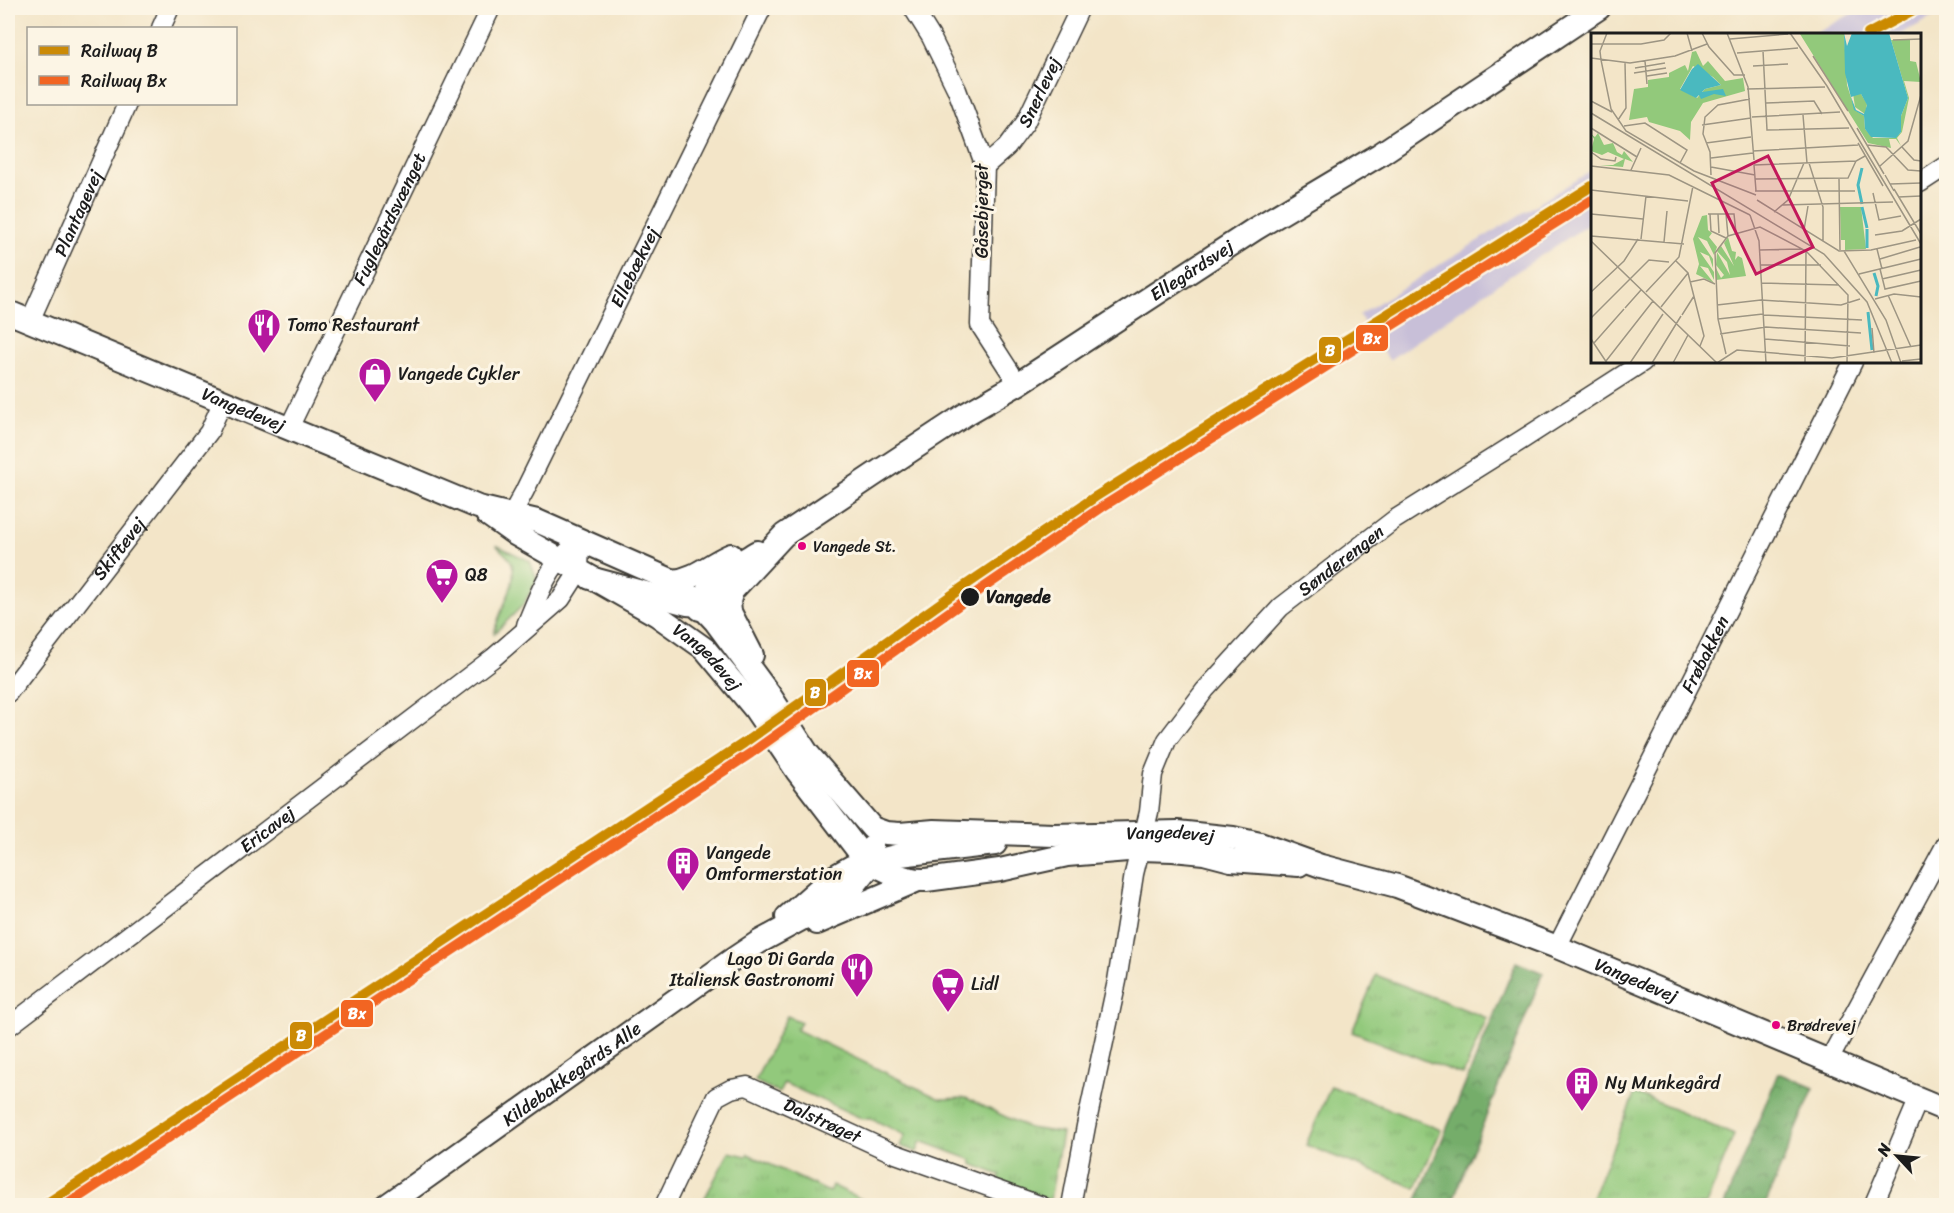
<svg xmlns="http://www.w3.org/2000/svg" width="1954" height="1213" font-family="Sriracha,sans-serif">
  <defs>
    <pattern id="forest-crowns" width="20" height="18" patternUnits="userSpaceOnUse" patternTransform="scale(1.5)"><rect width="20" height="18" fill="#75ad6b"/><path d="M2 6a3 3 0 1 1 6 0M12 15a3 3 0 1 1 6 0" fill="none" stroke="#5f8c57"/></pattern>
    <pattern id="park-tufts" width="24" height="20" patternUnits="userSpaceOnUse" patternTransform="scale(1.5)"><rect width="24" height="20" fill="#92c97b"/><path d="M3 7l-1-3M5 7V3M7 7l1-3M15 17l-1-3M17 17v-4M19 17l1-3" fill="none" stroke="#7dac6a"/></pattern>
  </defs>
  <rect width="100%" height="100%" fill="#fcf5e5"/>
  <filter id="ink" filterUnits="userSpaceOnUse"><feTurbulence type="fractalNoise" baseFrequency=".0167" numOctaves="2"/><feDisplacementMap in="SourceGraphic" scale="12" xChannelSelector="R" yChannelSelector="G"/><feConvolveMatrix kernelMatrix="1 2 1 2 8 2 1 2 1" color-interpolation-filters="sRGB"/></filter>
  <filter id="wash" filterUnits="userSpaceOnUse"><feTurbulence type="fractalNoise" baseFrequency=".008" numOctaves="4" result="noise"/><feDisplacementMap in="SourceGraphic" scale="24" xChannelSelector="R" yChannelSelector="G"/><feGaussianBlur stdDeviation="1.35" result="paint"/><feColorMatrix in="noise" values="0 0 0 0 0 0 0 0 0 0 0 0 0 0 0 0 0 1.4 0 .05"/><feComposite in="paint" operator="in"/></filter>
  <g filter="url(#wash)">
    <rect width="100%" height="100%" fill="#f3e5c8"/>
    <g fill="#c8bfd8">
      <polygon points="1862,8 1946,8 1946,10 1901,34 1814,34"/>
      <polygon points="1592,170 1592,222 1498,284 1389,360 1359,315"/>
    </g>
    <path fill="#92c97b" stroke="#57724c" stroke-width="1.5" d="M496,545L530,561L537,580L523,605L494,634C497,613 519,584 512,564C510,557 501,551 496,545Z"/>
    <g fill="url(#forest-crowns)" stroke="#486444" stroke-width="1.5">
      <polygon points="1516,962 1543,973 1451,1205 1415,1205"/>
      <polygon points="1778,1073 1814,1088 1765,1205 1724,1205"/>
    </g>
    <g fill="url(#park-tufts)" stroke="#57724c" stroke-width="1.5">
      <polygon points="1376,975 1487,1018 1463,1075 1352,1032"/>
      <polygon points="787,1016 801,1022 797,1030 940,1099 966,1098 1029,1128 1062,1133 1050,1200 998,1183 1000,1175 972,1164 972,1160 921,1141 917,1152 900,1146 905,1135 870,1118 863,1119 784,1083 779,1093 755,1081"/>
      <polygon points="1331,1086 1441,1130 1416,1188 1306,1145"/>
      <polygon points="1635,1093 1734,1135 1706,1205 1589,1205"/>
      <polygon points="729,1152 746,1156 748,1154 829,1192 832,1185 873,1205 701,1205"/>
    </g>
  </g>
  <g filter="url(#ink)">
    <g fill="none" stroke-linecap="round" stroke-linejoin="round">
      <defs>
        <g id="minor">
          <polyline points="913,8 931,37 957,90 985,166 980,325 1018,384"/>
          <polyline points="161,28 170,8"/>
          <path id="s1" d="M985,166L1007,147L1025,123L1080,8"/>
          <polyline points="1920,183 1946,166"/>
          <path id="s2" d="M30,321L127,104"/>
          <path id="s3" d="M289,428L491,8"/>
          <path id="s4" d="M506,525L524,492L762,8"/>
          <path d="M526,625C537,599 547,569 568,551"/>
          <path id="s5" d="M8,693L209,432L223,401"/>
          <path id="s6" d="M1557,947L1853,362"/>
          <path id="s7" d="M8,1027L493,658L561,599L579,571L580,541"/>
          <polyline points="1828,1062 1946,844"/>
          <path id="s8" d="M664,1206L716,1097L731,1089L747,1086L893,1153L1042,1206"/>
          <path id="s9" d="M1071,1206L1086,1126L1117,981L1134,874L1149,812L1153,774L1167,740L1205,690L1281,607L1394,520L1520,441L1643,362"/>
          <polyline points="1873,1206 1919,1098"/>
        </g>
        <g id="tertiary">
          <path id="s10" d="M8,312L478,507L537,521L673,581L700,605L715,621L769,694L808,754L872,828L886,833L900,834L934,831L1054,835L1177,832L1233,838L1260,844L1321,866L1397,886L1557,947L1946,1110"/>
          <path id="s11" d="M487,514L515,534L657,615L705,649L755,709L797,771L860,853C876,868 903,881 926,880L1000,870L1067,855L1140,849L1173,850L1204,853L1231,860L1299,865"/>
          <path id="s12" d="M590,578L687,604L700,605L718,599L732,591L784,535L872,476L966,414L1018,384L1255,229L1379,155L1599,8"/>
          <path d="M673,581C696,579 711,563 731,555"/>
          <polyline points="732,591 729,601 730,612 752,655"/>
          <path d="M700,609C705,580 735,566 757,552"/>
          <polyline points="787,917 830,879 851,867 900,855 995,844"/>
          <polyline points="817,923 918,880"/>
          <path id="s13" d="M386,1206L729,962L759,942L827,905L852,888L866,871L872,847"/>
        </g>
      </defs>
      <use href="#minor" stroke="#3c3a36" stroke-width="21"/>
      <use href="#tertiary" stroke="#3c3a36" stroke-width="26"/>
      <use href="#minor" stroke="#fff" stroke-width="18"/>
      <use href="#tertiary" stroke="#fff" stroke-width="22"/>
      <defs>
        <g id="rail-1">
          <polyline points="1868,34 1917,8"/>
          <polyline points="43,1206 744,743 963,587 1095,497 1592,186"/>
        </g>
        <polyline id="rail-2" points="65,1206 751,753 970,597 1102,507 1592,200"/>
      </defs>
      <use href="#rail-1" stroke="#fcf5e5" stroke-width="15"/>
      <use href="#rail-2" stroke="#fcf5e5" stroke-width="15"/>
      <use href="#rail-1" stroke="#cb8a06" stroke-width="10"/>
      <use href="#rail-2" stroke="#f26522" stroke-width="10"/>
    </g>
  </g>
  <defs>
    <symbol id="restaurant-pin" viewBox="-11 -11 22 30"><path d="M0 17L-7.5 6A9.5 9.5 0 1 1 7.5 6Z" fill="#b5179e" stroke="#fcf5e5"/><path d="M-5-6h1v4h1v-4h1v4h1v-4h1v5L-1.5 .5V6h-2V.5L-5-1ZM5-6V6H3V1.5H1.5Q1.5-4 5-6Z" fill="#fff"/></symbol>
    <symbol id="shop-pin" viewBox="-11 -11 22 30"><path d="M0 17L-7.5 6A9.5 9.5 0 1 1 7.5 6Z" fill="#b5179e" stroke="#fcf5e5"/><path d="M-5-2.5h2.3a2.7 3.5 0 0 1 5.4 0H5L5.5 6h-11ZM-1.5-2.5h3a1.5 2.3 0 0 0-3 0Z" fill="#fff"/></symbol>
    <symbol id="supermarket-pin" viewBox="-11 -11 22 30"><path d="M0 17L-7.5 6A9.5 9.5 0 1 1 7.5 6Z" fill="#b5179e" stroke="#fcf5e5"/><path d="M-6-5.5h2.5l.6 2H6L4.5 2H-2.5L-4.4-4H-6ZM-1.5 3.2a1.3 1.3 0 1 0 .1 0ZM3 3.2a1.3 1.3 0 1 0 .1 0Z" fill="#fff"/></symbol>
    <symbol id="building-pin" viewBox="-11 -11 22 30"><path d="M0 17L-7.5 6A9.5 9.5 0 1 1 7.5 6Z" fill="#b5179e" stroke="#fcf5e5"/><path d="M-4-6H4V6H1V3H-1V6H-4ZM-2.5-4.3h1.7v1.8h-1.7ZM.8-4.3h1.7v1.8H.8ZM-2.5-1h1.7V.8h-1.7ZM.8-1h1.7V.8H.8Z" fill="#fff"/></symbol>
  </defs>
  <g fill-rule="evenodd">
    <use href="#restaurant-pin" x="245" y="306" width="38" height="52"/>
    <use href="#shop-pin" x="356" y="355" width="38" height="52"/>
    <use href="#supermarket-pin" x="423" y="556" width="38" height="52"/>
    <use href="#building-pin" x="664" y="844" width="38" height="52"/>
    <use href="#restaurant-pin" x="838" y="950" width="38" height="52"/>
    <use href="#supermarket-pin" x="929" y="965" width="38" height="52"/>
    <use href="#building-pin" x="1563" y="1064" width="38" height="52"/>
  </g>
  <g fill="#e5007d" stroke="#fcf5e5" stroke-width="2">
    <circle cx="802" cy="546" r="5"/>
    <circle cx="1776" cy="1025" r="5"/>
  </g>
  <circle fill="#1c1c1c" stroke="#fcf5e5" stroke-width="2" cx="970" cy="597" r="10"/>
  <g text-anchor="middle" stroke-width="6" stroke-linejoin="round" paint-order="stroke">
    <g font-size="16" fill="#1c1c1c" stroke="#fcf5e5" text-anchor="start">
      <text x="813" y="552">Vangede St.</text>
      <text x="1787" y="1031">Brødrevej</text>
    </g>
    <g font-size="18" fill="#1c1c1c" stroke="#fcf5e5">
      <text dy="6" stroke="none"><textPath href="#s1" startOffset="93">Snerlevej</textPath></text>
      <text transform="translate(982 211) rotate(-90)" y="6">Gåsebjerget</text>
      <text dy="6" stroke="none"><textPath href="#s2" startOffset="118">Plantagevej</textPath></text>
      <text dy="6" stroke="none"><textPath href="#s3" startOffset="232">Fuglegårdsvænget</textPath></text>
      <text dy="6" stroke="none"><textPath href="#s4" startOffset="288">Ellebækvej</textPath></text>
      <text dy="6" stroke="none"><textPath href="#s12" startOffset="711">Ellegårdsvej</textPath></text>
      <text dy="6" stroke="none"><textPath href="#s10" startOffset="255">Vangedevej</textPath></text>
      <text dy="6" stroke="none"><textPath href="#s5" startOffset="182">Skiftevej</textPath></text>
      <text dy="6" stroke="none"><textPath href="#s9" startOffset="728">Sønderengen</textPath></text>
      <text dy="6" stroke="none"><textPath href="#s6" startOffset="328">Frøbakken</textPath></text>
      <text dy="6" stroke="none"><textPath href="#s11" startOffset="264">Vangedevej</textPath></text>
      <text dy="6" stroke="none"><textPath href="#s7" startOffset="326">Ericavej</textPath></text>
      <text dy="6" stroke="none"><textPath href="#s10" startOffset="1336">Vangedevej</textPath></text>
      <text dy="6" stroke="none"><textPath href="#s10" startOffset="1827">Vangedevej</textPath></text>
      <text dy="6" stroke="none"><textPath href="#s13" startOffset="228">Kildebakkegårds Alle</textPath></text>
      <text dy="6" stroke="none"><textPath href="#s8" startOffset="237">Dalstrøget</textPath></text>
    </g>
    <g font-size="18" fill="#1c1c1c" stroke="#fcf5e5" text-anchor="start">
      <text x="287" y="331">Tomo Restaurant</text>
      <text x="398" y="380">Vangede Cykler</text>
      <text x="465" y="581">Q8</text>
      <text x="706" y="859">Vangede<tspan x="706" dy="21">Omformerstation</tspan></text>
      <text x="834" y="965" text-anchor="end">Lago Di Garda<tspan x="834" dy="21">Italiensk Gastronomi</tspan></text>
      <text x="971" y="990">Lidl</text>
      <text x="1605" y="1089">Ny Munkegård</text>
    </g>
    <g font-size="18" font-weight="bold" fill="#1c1c1c" stroke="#fcf5e5" text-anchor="start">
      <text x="986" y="603">Vangede</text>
    </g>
  </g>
  <g transform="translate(1591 33)">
    <rect width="330" height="330" fill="#f3e5c8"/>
    <path d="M262,60L270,61L276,71L274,81L264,74Z" fill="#92c97b"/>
    <path d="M253,0L256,52L264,77L273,83L274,96L282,105H304L310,99V83L317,65L298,0L300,7L319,6V28L325,29L330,49L313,48L318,65L311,99L306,105L310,113L305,106H298L300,115L277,110L209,1ZM105,18L112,33L117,28L134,48L152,45L154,58L112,70L100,89L99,107L89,98L58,89L56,84L38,87L43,56L57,54V47L78,44V40L94,32L97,38L101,19ZM102,33L122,44L130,52L114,56L106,65L89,56ZM7,100L13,112L22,110L26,119L31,122L33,118L42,129L34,126L32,134L9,132H22L33,126L17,119L11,122L0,118L3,106L0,101L4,104ZM116,182L117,197L121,200L118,204L126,214L123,222L116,208L107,204L122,226V235L118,223L109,219L123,239V247L117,235L109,233L123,250L105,241L108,231L102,206L111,183ZM137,204L141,218L145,219L144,227L147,223L151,225L155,243L125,247L124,233L130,245L133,242L125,232L126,219L139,242L136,229L126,218L130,213L143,233L133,210Z" fill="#92c97b" fill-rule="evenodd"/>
    <path d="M249,174H270L275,216L254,217V207H250Z" fill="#92c97b"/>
    <path d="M253,0L256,13L261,0H298L317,65L310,83V99L305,105L280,104L274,96L273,83L263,77L254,40ZM270,61L276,72L273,81L265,77L260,64ZM107,31L130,52L114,56L111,59L132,56L135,63L123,61L110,66L108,62L105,65L89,57L101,36Z" fill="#4ab9bf" fill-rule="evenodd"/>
    <path fill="none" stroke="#4ab9bf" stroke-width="3" d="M271,171L267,152L271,135M271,174L276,195M276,196V215M283,240L287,253L285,263M277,279L281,317"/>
    <path fill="none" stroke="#9d9583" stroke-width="1.5" d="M16,0L9,18L10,27L20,76L35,98L103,138L165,162M96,0L101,18M111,0L118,14L143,42H154M136,0L157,54L163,127M199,0L236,53L330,211M139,6L197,1M302,7L330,6M0,11H50L73,7L80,0M172,18L176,97L258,95M146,20L207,15M222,23L257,78M0,25L39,30L84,23L116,11M54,28L56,51M162,33L197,31M44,35L74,30M43,40L75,35M56,43L76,40M156,56L234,54M0,68L21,79M175,70L223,68L231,81M0,80L233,221L276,269L301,330M212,82L216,130M161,84L249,79M27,87L35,75L34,30M111,92L160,85M33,93L54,90L96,117L89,130M0,95L46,124M266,95L293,141M115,110L160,104M267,110L292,153M276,112L295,114L317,137L330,138M311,114L323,127L330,128M162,118L267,112M0,119L10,126L24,128L25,124M120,125L162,120M218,130L232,174V209M163,132L265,128M163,132L165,158M0,133L78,142L159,182M289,133L317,108L330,62M120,134L164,142M40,137L50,115M120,142L119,119L112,101L114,84L127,72L159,66M294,142L303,158M164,146L257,145L265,128L274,123M248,146L249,217M299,151L330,150M303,156L330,201M0,157L97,168M164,158H264M282,160L288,187L310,183M307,164L330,163M166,167L248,218L280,217L325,207M192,172L302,169M183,179L197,167L213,130M0,181L52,186M117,181H143L145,200M119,181L120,198L135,205M127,181L128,200M135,181L137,203M159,182L168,208L175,330M213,197L217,173M284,202L311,198L330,186M0,203L93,211M50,206L55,163M0,208L126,330L146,317L241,325L330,312M73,209L76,178M286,216L291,236M169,217L211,216M253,218L295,287L310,330M289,226L329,214M85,228L97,240L113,303L109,313M169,232H230M289,236L294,256L330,248M268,241L330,226M39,246L58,227L78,229M291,246L330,237M99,249L113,246L124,251M170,250L248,252M0,259L33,228L47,206M55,259L88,224L102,153M297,262L320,314M284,266L303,261L330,264M126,272L170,267L250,272L269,266M70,274L97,240M34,275L50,257M91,282L103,263M172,282L271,287M0,285L39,246M127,286L172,281M281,295L283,320M129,301L175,294L270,300M0,306L16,330M174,306L259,313M3,310L33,276M135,321L127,286L124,220L137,203L169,194L215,218L257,262L256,330M15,328L62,268M311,328L330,326M39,330L72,281M61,330L90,283M82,330L97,302M214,330L215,218"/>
    <path fill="#c2185b" fill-opacity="0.15" stroke="#c2185b" stroke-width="3" d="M177,123L222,214L165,241L121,150Z"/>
    <rect width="330" height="330" fill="none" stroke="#1c1c1c" stroke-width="3"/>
  </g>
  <g stroke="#fcf5e5" stroke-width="2">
    <rect x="1355" y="324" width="34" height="28" rx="6" fill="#f26522"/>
    <rect x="1318" y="336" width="24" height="28" rx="6" fill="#cb8a06"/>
    <rect x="846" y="659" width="34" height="29" rx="6" fill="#f26522"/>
    <rect x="804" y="678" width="23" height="29" rx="6" fill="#cb8a06"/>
    <rect x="340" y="999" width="34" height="29" rx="6" fill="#f26522"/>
    <rect x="289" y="1021" width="24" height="29" rx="6" fill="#cb8a06"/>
  </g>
  <g font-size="16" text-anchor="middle" font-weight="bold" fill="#fff">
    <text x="1372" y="344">Bx</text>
    <text x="1330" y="356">B</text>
    <text x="863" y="679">Bx</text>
    <text x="815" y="698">B</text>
    <text x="357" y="1019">Bx</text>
    <text x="301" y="1041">B</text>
  </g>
  <rect width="1954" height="1213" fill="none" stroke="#fcf5e5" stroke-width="30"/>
  <rect x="27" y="27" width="210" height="78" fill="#fcf5e5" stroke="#a29e95" stroke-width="1.5"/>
  <rect x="39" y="46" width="30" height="9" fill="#cb8a06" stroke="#a29e95" stroke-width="1.5"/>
  <text x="81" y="57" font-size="18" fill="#1c1c1c">Railway B</text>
  <rect x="39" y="76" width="30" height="9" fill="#f26522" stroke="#a29e95" stroke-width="1.5"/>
  <text x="81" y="87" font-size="18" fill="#1c1c1c">Railway Bx</text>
  <g transform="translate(1897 1156) rotate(296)" stroke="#fcf5e5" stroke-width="4.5" paint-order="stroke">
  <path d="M0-4.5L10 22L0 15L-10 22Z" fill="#1c1c1c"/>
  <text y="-9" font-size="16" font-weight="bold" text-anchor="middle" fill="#1c1c1c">N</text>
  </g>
</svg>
